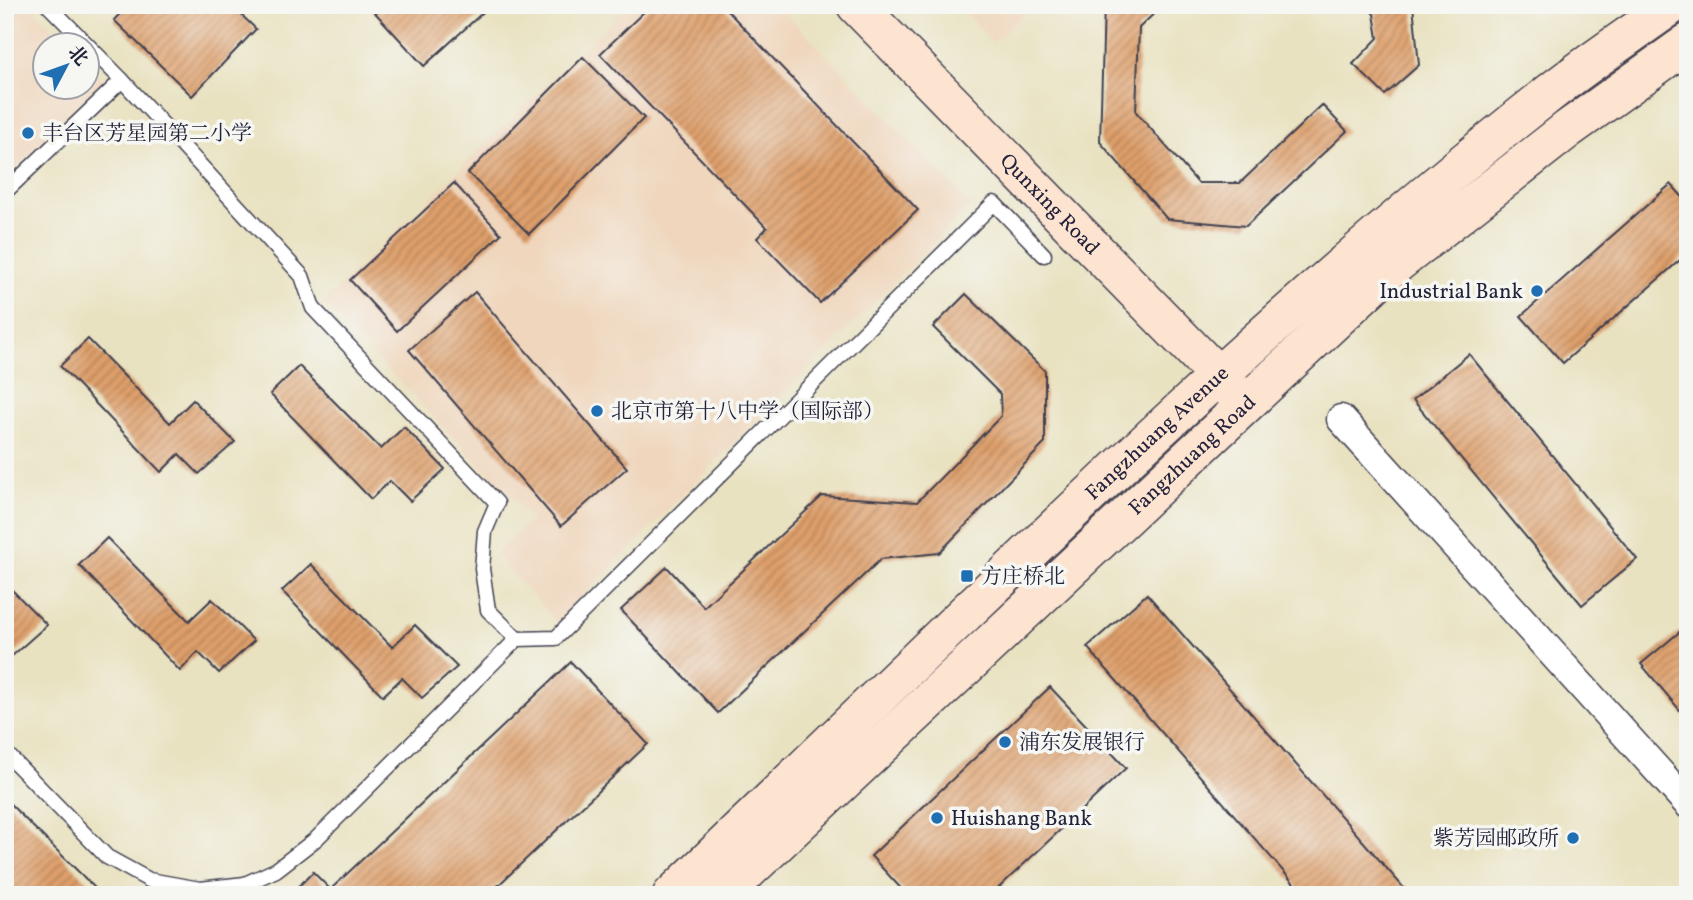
<svg xmlns="http://www.w3.org/2000/svg" width="1693" height="900" font-family="Vollkorn,'Noto Serif SC',serif">
  <defs>
    <pattern id="building-hatch" width="6" height="6" patternUnits="userSpaceOnUse" patternTransform="scale(1.75)"><rect width="6" height="6" fill="#de9f6a"/><path d="M-1 1l2-2M0 6l6-6M5 7l2-2" fill="none" stroke="#b48158"/></pattern>
  </defs>
  <rect width="100%" height="100%" fill="#f6f6f2"/>
  <filter id="ink" filterUnits="userSpaceOnUse"><feTurbulence type="fractalNoise" baseFrequency=".0143" numOctaves="2"/><feDisplacementMap in="SourceGraphic" scale="14" xChannelSelector="R" yChannelSelector="G"/><feConvolveMatrix kernelMatrix="1 2 1 2 8 2 1 2 1" color-interpolation-filters="sRGB"/></filter>
  <filter id="wash" filterUnits="userSpaceOnUse"><feTurbulence type="fractalNoise" baseFrequency=".00686" numOctaves="4" result="noise"/><feDisplacementMap in="SourceGraphic" scale="28" xChannelSelector="R" yChannelSelector="G"/><feGaussianBlur stdDeviation="1.57" result="paint"/><feColorMatrix in="noise" values="0 0 0 0 0 0 0 0 0 0 0 0 0 0 0 0 0 1.4 0 .05"/><feComposite in="paint" operator="in"/></filter>
  <g filter="url(#wash)">
    <rect width="100%" height="100%" fill="#e9e2c1"/>
    <g fill="#efd6bc">
      <polygon points="5,5 29,5 69,45 46,46 46,88 88,88 88,64 104,81 5,178"/>
      <polygon points="628,5 778,5 971,205 557,622 495,555 532,518 323,303"/>
      <polygon points="958,5 1032,5 993,43"/>
    </g>
    <g id="blocks">
      <g fill="url(#building-hatch)">
        <polygon points="128,5 231,5 256,29 192,96 114,20"/>
        <polygon points="368,5 491,5 424,66"/>
        <polygon points="651,5 722,5 918,210 820,303 757,238 767,228 600,54"/>
        <polygon points="1104,5 1163,5 1139,28 1136,112 1198,183 1240,183 1322,105 1347,131 1246,226 1167,219 1100,142"/>
        <polygon points="1366,5 1413,5 1419,65 1385,95 1353,64 1378,38 1374,14"/>
        <polygon points="583,57 644,118 529,234 468,173"/>
        <polygon points="454,183 501,234 397,331 350,280"/>
        <polygon points="1671,184 1688,203 1688,253 1563,363 1521,316"/>
        <polygon points="475,292 627,468 561,526 409,350"/>
        <polygon points="966,294 1045,371 1045,443 939,553 881,559 718,713 621,610 667,567 704,607 822,496 917,502 1001,416 1000,394 933,327"/>
        <polygon points="88,339 170,423 193,400 235,442 199,474 179,454 161,472 60,366"/>
        <polygon points="1469,354 1637,559 1582,605 1413,400"/>
        <polygon points="299,366 381,449 404,427 445,469 410,501 390,481 371,499 270,394"/>
        <polygon points="107,538 189,621 212,599 254,641 219,673 198,652 180,671 79,565"/>
        <polygon points="311,564 392,647 415,625 457,667 422,698 402,678 383,696 282,591"/>
        <polygon points="5,583 47,625 12,656 5,650"/>
        <polygon points="1147,594 1410,895 1304,895 1087,647"/>
        <polygon points="1688,625 1688,720 1641,664"/>
        <polygon points="571,662 648,744 488,895 340,895 333,887"/>
        <polygon points="1050,687 1126,768 991,895 907,895 871,856"/>
        <polygon points="5,799 102,895 5,895"/>
        <polygon points="313,872 336,895 290,895"/>
      </g>
    </g>
  </g>
  <g filter="url(#ink)">
    <use href="#blocks" fill-opacity="0" stroke="#403f4f" stroke-width="2"/>
    <g fill="none" stroke-linecap="round" stroke-linejoin="round">
      <defs>
        <g id="lane">
          <polyline points="122,80 302,276 313,308 497,503 485,531 482,569 488,610 517,639 556,638 994,203 1044,255"/>
          <polyline points="5,192 122,80 48,5"/>
          <polyline points="5,752 107,857 149,880 200,889 245,884 276,870 316,839 517,639"/>
        </g>
        <polyline id="street" points="1341,419 1688,804"/>
        <g id="secondary">
          <path id="s1" d="M856,5L1234,392"/>
          <path id="s2" d="M672,895C956,624 1233,344 1541,100C1583,66 1628,37 1672,5"/>
          <path id="s3" d="M722,895L1390,269L1568,129L1688,43"/>
        </g>
      </defs>
      <use href="#lane" stroke="#403f4f" stroke-width="17"/>
      <use href="#street" stroke="#403f4f" stroke-width="31"/>
      <use href="#secondary" stroke="#403f4f" stroke-width="41"/>
      <use href="#lane" stroke="#fff" stroke-width="14"/>
      <use href="#street" stroke="#fff" stroke-width="28"/>
      <use href="#secondary" stroke="#fde4d1" stroke-width="38"/>
    </g>
  </g>
  <g fill="#1f6fb2" stroke="#f6f6f2" stroke-width="2.5">
    <circle cx="28" cy="133" r="7"/>
    <circle cx="1537" cy="291" r="7"/>
    <circle cx="597" cy="411" r="7"/>
    <rect x="960" y="569" width="14" height="14" rx="3.5"/>
    <circle cx="1005" cy="742" r="7"/>
    <circle cx="937" cy="818" r="7"/>
    <circle cx="1573" cy="838" r="7"/>
  </g>
  <g text-anchor="middle" stroke-width="7" stroke-linejoin="round" paint-order="stroke">
    <g font-size="21" fill="#22223b" stroke="#f6f6f2" text-anchor="start">
      <text x="42" y="140">丰台区芳星园第二小学</text>
      <text x="1523" y="298" text-anchor="end">Industrial Bank</text>
      <text x="611" y="418">北京市第十八中学（国际部）</text>
      <text x="981" y="583">方庄桥北</text>
      <text x="1019" y="749">浦东发展银行</text>
      <text x="951" y="825">Huishang Bank</text>
      <text x="1559" y="845" text-anchor="end">紫芳园邮政所</text>
    </g>
    <g font-size="21" fill="#22223b" stroke="#f6f6f2">
      <text dy="7" stroke="none"><textPath href="#s1" startOffset="278">Qunxing Road</textPath></text>
      <text dy="7" stroke="none"><textPath href="#s2" startOffset="670">Fangzhuang Avenue</textPath></text>
      <text dy="7" stroke="none"><textPath href="#s3" startOffset="644">Fangzhuang Road</textPath></text>
    </g>
  </g>
  <rect width="1693" height="900" fill="none" stroke="#f6f6f2" stroke-width="28"/>
  <g transform="translate(66 66) rotate(49)"><circle r="33" fill="#f6f6f2" stroke="#a1a1a9" stroke-width="2"/>
  <path d="M0-5L12 26L0 18L-12 26Z" fill="#1f6fb2"/>
  <text y="-10" font-size="19" font-weight="bold" text-anchor="middle" fill="#22223b">北</text>
  </g>
</svg>
